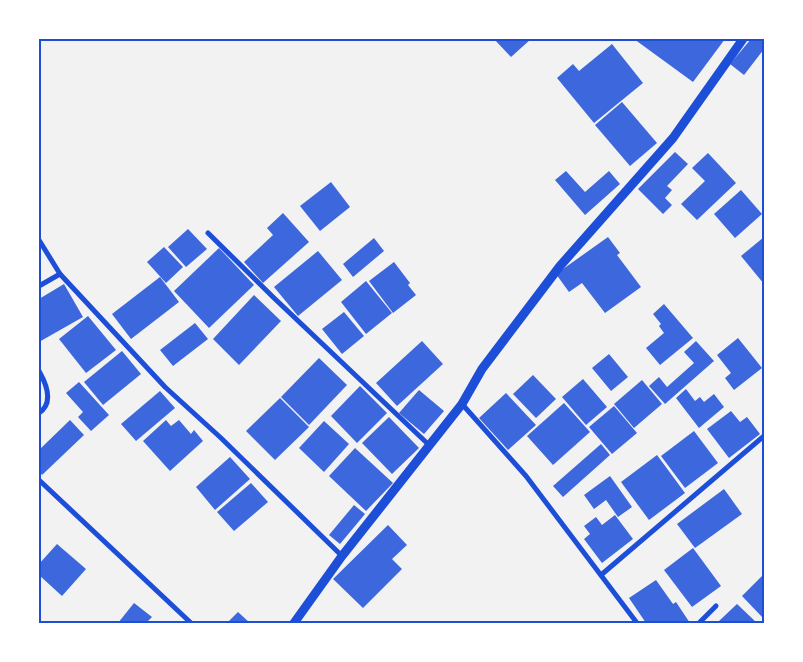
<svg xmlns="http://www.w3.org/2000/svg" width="803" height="662" font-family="'Nunito Sans',sans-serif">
  <rect width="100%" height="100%" fill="#f2f2f2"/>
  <g fill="#3d67dc">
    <polygon points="494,39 531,39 511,57"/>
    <polygon points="634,39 725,39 693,82"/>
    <polygon points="751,39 759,39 764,43 764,49 744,75 730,64"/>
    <polygon points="612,44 643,83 594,123 557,78 573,64 579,71"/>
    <polygon points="622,102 657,143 630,166 595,125"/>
    <polygon points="675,152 688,164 667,186 672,190 665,198 672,205 663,214 638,189"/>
    <polygon points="708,153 736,183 697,220 681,204 705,181 692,168"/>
    <polygon points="566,171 585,192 609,171 620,184 585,215 555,180"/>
    <polygon points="331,182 350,207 320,231 300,206"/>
    <polygon points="741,190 762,214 735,238 714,214"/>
    <polygon points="283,213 309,242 263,283 244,262 273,235 267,228"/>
    <polygon points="188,229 207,249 186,267 168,247"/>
    <polygon points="608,237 620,253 617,255 641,287 605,313 582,283 569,292 556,274"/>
    <polygon points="764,237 764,284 741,256"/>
    <polygon points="374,238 384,251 353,277 343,264"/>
    <polygon points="164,247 183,267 166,283 147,262"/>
    <polygon points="219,248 254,285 209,328 174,291"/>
    <polygon points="318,251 342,280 298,316 274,287"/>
    <polygon points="394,262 410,283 408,285 416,295 393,313 369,281"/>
    <polygon points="160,277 179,302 131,339 112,314"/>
    <polygon points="366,281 392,313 366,334 341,302"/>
    <polygon points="64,284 83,317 39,342 39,299"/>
    <polygon points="254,295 281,321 239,365 213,339"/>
    <polygon points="664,304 693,338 660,365 646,348 664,333 659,326 661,324 653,314"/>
    <polygon points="344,312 364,336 342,354 322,329"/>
    <polygon points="88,316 116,350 86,373 59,339"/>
    <polygon points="195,323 208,339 173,366 160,350"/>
    <polygon points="738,338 762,368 734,390 725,378 731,373 717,355"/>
    <polygon points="422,341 443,364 397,406 376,383"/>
    <polygon points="696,341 714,361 665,404 649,386 659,377 667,387 694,363 684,352"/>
    <polygon points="122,351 141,374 103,405 84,382"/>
    <polygon points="609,354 628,377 611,391 592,368"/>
    <polygon points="319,358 347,385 309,425 281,397"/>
    <polygon points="533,375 556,399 536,418 513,394"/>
    <polygon points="583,379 607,407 586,425 562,397"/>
    <polygon points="642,380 662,404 634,428 614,404"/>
    <polygon points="79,382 109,415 91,431 78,417 83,412 66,393"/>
    <polygon points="360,386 387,413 357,443 331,416"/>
    <polygon points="686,389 695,401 700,397 704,402 714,394 724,407 699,428 676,398"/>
    <polygon points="419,390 444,411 424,434 399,413"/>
    <polygon points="160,391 175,408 136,441 121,424"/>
    <polygon points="506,393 536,425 508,450 479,418"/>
    <polygon points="280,398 309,427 275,460 246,431"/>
    <polygon points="564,403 590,432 553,465 527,436"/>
    <polygon points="614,406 637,433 612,454 589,427"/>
    <polygon points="731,411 740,422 747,417 760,434 729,458 707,429"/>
    <polygon points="389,417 419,448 392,474 362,443"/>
    <polygon points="70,420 84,435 42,475 39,471 39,450"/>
    <polygon points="166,420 171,426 179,420 191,434 194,430 203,441 170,471 143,441"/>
    <polygon points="324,421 349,444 324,472 299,448"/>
    <polygon points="694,431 718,463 685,488 661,456"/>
    <polygon points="601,444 610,455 563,497 553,486"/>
    <polygon points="355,448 393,483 366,511 329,476"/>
    <polygon points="657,455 685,493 649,520 621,482"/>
    <polygon points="230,457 250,479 215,510 196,487"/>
    <polygon points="610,476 632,507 618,517 606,500 594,509 584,495"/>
    <polygon points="251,483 268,502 234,531 217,512"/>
    <polygon points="724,489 742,514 695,548 677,524"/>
    <polygon points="354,505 365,514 340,544 329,535"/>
    <polygon points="615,515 633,539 602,563 584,539 590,534 584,526 596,517 602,525"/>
    <polygon points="388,525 407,545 392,559 402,569 363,608 333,579"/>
    <polygon points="57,544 86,569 62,596 39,575 39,564"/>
    <polygon points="693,548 721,586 692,607 664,570"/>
    <polygon points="764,574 764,619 742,596"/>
    <polygon points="656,580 673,604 676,602 690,623 646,623 629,598"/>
    <polygon points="134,603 152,617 146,623 118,623"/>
    <polygon points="737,604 757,623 721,623 719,621"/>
    <polygon points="238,612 250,623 227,623"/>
  </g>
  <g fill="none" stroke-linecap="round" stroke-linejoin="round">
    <g stroke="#1d4ed8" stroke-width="5">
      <polyline points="208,233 274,298 429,445"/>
      <polyline points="39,240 60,274 165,387 221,438 342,556"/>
      <polyline points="39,286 60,274"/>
      <path d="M39,371C47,385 54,403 39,413"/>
      <polyline points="462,404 526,476 637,623"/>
      <polyline points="39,480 191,623"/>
      <polyline points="601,575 764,436"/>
      <polyline points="699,623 716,606"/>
    </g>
    <polyline stroke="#1d4ed8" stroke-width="9" points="294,623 342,556 462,404 482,369 560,266 673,138 743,39"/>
  </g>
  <rect width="803" height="662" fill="none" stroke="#ffffff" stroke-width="80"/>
  <rect x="40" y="40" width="723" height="582" fill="none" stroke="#1d4ed8" stroke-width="2"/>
</svg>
